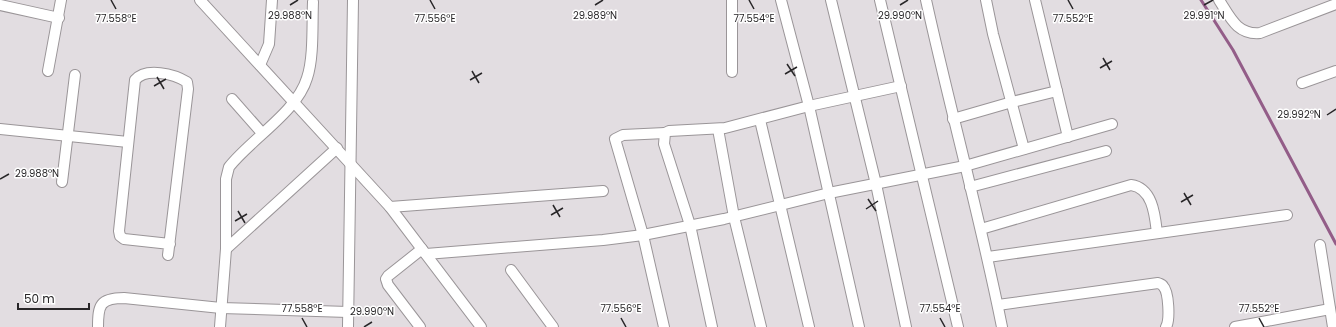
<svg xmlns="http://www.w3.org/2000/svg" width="1336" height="327" font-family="Poppins,sans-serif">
  <rect width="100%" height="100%" fill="#e2dde1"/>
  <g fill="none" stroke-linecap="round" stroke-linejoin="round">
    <polyline stroke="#935d88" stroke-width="3" points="1201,0 1233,50 1336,244"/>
    <defs>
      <g id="minor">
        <polyline points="200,0 390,207 481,327"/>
        <polyline points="781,0 809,106 859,327"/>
        <polyline points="831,0 876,184 906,327"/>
        <polyline points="880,0 958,327"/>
        <path d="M926,0C950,109 980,217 1002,327"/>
        <polyline points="986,0 993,34 1024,149"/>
        <polyline points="1035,0 1068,137"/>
        <path d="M1219,0C1230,17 1237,35 1260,33L1336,4"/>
        <polyline points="0,5 59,18"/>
        <polyline points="260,65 269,44 272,0"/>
        <polyline points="48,71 61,0"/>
        <polyline points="732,72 732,0"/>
        <polyline points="1302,83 1336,71"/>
        <polyline points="232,99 262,133"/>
        <polyline points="953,119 1012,102 1057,91"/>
        <polyline points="760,120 809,327"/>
        <polyline points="0,129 128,142"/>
        <polyline points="718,129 734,217 761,327"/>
        <polyline points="62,182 75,75"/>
        <polyline points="970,187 1106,151"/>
        <polyline points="390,207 603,191"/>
        <path d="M981,229L1131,185C1153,188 1155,216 1157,233"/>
        <polyline points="1320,245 1333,327"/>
        <polyline points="226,249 337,148"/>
        <polyline points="426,254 603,240 643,235 724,219 829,193 965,166 1112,124"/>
        <path d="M168,255L188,89L187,82C174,74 146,67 135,80L119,231L120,236L124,239L170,244"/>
        <polyline points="988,257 1287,215"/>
        <polyline points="511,270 553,327"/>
        <path d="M998,305L1158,283C1160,284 1162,284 1163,286C1169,292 1170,320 1166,327"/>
        <path d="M98,327C98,305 100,298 124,298L221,308L348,312"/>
        <path d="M220,327L226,249V179L229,167C251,139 297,112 307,78C314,58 312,23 313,2"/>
        <polyline points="348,327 353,0"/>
        <polyline points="420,327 388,285 386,279 388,276 422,249"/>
        <polyline points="664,327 643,235 615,139 623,135 665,133"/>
        <polyline points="712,327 690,225 664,144 665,133 669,131 725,128 809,106 901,86"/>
        <polyline points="1235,327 1330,309"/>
      </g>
    </defs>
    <use href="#minor" stroke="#9a9598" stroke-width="12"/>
    <use href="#minor" stroke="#fff" stroke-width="10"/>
  </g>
  <path fill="none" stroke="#282628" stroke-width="1.5" d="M111,0L116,9M430,0L435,9M749,0L754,9M1068,0L1073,9M290,5L298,0M595,5L603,0M900,5L908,0M1204,5L1213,0M1103,58L1110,70M787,64L795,76M1100,68L1112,61M472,71L479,83M785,74L797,67M157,77L164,89M470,80L482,73M154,86L166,79M1327,115L1336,109M0,179L9,174M1184,193L1191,205M868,199L876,211M1181,202L1193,195M553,205L560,217M866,209L878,201M238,211L245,223M551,215L563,208M235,221L247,214M302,318L307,327M621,318L626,327M940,318L945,327M1259,318L1264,327M364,327L372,322"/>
  <g font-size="10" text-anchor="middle" fill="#282628" stroke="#fff" stroke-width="3" stroke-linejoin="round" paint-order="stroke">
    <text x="1204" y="19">29.991°N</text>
    <text x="290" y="19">29.988°N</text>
    <text x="900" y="19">29.990°N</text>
    <text x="595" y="19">29.989°N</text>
    <text x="1073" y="22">77.552°E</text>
    <text x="116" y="22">77.558°E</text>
    <text x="754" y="22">77.554°E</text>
    <text x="435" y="22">77.556°E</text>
    <text x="1299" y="118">29.992°N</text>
    <text x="37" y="177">29.988°N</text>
    <text x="302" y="312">77.558°E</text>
    <text x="621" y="312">77.556°E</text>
    <text x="940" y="312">77.554°E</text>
    <text x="1259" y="312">77.552°E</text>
    <text x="372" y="315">29.990°N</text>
  </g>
  <path d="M18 303v6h71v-6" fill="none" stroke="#282628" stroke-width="2"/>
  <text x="24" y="303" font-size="12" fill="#282628" stroke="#ffffff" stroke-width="3" paint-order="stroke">50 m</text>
</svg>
